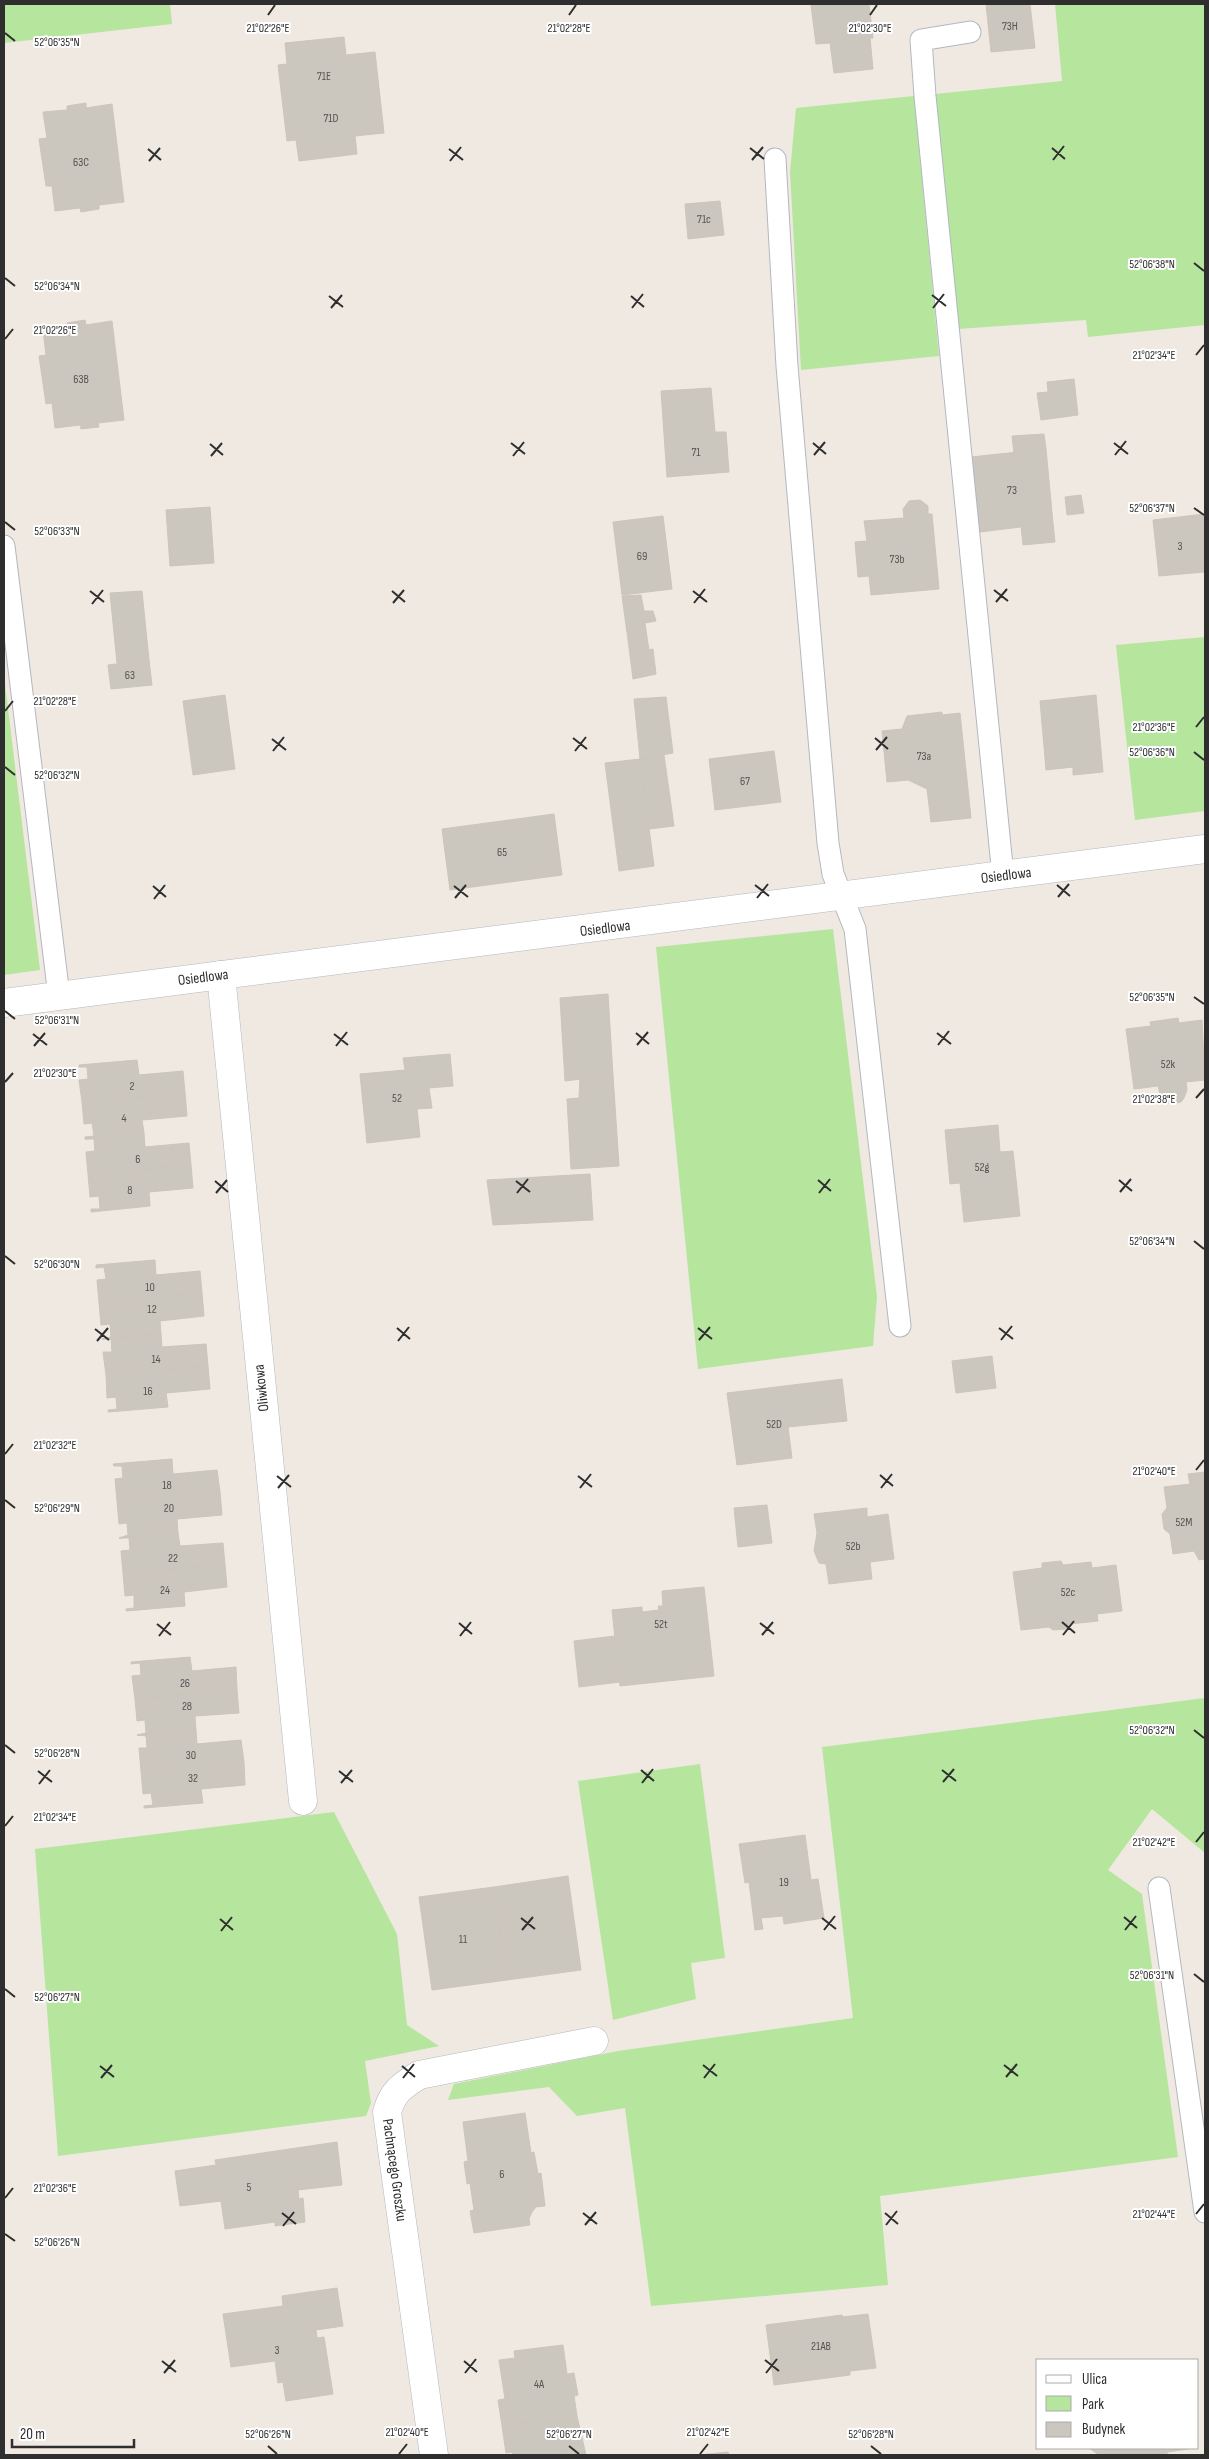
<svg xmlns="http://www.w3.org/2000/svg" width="1209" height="2459" font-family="'Sofia Sans Condensed',sans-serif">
  <rect width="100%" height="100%" fill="#efe9e1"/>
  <g fill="#b6e59e">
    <polygon points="4,4 170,4 172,24 4,43"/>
    <polygon points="1055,4 1205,4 1205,325 1088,337 1086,320 958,329 935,94 1062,81"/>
    <polygon points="914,96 939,356 801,370 790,172 796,108"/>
    <polygon points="1205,637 1205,811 1135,820 1116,645"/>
    <polygon points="4,676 40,970 4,975"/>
    <polygon points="833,929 877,1297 873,1346 698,1369 656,947"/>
    <polygon points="1205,1698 1205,1853 1152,1809 1108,1870 1142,1894 1178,2157 880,2196 888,2285 651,2306 625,2108 577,2116 549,2087 448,2100 454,2084 618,2051 853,2018 822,1747"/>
    <polygon points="700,1764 725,1958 691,1963 696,1999 613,2020 578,1781"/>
    <polygon points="334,1812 397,1934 407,2025 439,2046 365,2061 371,2103 366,2116 58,2156 35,1849"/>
  </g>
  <g fill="#cbc7bf" stroke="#cbc5ba">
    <polygon points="824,4 869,4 873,38 870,38 873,69 834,73 830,43 816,44 811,5"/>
    <polygon points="986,4 1030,4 1035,48 991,52"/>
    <polygon points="344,37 346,55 375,52 384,133 355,136 357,154 299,161 296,140 287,141 278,65 287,64 285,43"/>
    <polygon points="86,103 86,108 112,104 124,202 99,205 99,209 81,212 80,208 55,211 52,186 46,186 39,139 47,138 43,112 67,110 67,106"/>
    <polygon points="720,201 724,235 688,239 685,204"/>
    <polygon points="85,320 86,325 112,321 124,420 98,423 99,427 81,429 80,425 55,428 52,403 46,404 39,356 46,355 43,330 67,327 67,323"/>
    <polygon points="1074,379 1078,415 1041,420 1037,393 1048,392 1047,382"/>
    <polygon points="711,388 715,432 726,432 729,472 667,477 661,391"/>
    <polygon points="1044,434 1046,449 1014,453 1012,436"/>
    <polygon points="1046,449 1053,523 980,532 971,457"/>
    <polygon points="1081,495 1084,513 1067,515 1065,497"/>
    <polygon points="920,500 928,506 928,514 932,514 939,589 871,595 869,576 858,577 855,542 867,541 864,521 904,518 903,509 909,501"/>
    <polygon points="210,507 214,563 170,566 166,510"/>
    <polygon points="1205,514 1205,572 1159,576 1153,520"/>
    <polygon points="663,516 672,589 622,595 613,522"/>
    <polygon points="1053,523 1055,542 1023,545 1021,526"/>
    <polygon points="142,591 149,660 117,663 110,593"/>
    <polygon points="641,595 644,611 653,611 656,621 645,623 648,644 629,647 622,596"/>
    <polygon points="648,644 649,650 653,649 656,674 633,679 629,647"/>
    <polygon points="149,660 152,685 111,689 108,665"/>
    <polygon points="225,695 235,769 193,775 183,701"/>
    <polygon points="1096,695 1103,772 1073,775 1073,767 1046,770 1040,701"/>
    <polygon points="666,697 673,753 640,759 634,699"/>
    <polygon points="942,712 942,715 960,713 971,818 931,822 927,789 908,780 887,782 882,731 902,729 907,716"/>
    <polygon points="774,751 781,802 715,810 709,759"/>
    <polygon points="664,755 674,826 649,829 640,759"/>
    <polygon points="640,759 654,866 619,871 605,763"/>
    <polygon points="554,814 562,875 450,890 442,829"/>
    <polygon points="608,994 613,1075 565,1081 560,998"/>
    <polygon points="1178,1018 1179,1023 1202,1020 1205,1080 1186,1082 1187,1090 1184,1098 1181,1102 1171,1104 1161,1099 1158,1086 1134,1089 1126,1029 1151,1026 1150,1022"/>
    <polygon points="450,1054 453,1086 429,1088 432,1108 417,1109 420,1137 367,1143 360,1074 405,1070 403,1058"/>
    <polygon points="137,1060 139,1075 183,1071 185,1093 82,1102 79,1080 88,1079 87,1067 79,1067 79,1065"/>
    <polygon points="613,1075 619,1166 571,1169 567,1099 579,1098 580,1077"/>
    <polygon points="185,1093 187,1116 142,1120 144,1133 85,1139 85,1137 94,1136 92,1123 84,1124 82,1102"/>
    <polygon points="998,1125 1000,1152 1013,1151 1020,1216 964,1222 960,1183 950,1184 945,1130"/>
    <polygon points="144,1133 145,1147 189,1143 191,1165 88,1174 86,1152 95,1151 94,1139 85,1139"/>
    <polygon points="191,1165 193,1188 149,1192 150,1206 91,1212 91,1209 100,1209 99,1196 90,1197 88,1174"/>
    <polygon points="590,1174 593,1220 493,1225 487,1180"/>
    <polygon points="155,1260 156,1275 200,1271 202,1293 99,1303 97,1280 106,1279 104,1267 96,1268 96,1265"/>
    <polygon points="202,1293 204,1316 160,1321 161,1334 102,1339 111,1337 110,1324 101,1325 99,1303"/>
    <polygon points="161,1334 162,1347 206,1344 208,1366 106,1375 103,1352 112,1352 111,1339 102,1339"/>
    <polygon points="992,1356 996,1388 956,1393 952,1361"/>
    <polygon points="208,1366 210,1389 166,1393 168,1407 108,1412 108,1410 117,1409 116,1397 107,1398 106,1375"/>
    <polygon points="842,1379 847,1421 788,1427 792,1458 737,1465 727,1393"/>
    <polygon points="172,1459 173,1474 217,1470 220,1492 117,1501 115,1479 123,1478 122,1466 114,1466 113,1464"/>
    <polygon points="1205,1472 1205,1559 1199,1560 1194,1551 1173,1554 1170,1534 1164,1529 1162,1514 1167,1508 1164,1487 1190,1484 1188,1474"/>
    <polygon points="220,1492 222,1515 177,1519 178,1533 119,1538 128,1535 127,1523 119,1524 117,1501"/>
    <polygon points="767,1505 772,1543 738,1547 734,1508"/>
    <polygon points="867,1508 867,1517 888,1514 894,1559 870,1562 872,1579 829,1584 826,1564 819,1563 814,1551 817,1533 814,1514"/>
    <polygon points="178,1533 180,1546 223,1543 225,1565 123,1573 121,1551 130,1550 129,1538 119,1538"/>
    <polygon points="1061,1561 1063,1565 1091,1562 1092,1568 1116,1565 1122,1611 1097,1614 1098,1621 1070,1624 1066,1629 1053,1630 1049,1627 1021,1630 1013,1572 1042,1568 1042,1563"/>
    <polygon points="225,1565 227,1587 184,1592 185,1606 126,1611 126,1609 134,1608 134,1595 125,1596 123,1573"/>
    <polygon points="704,1587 714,1676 620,1686 612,1610 642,1607 642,1612 659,1610 658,1606 663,1606 662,1591"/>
    <polygon points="615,1636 620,1682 579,1687 574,1641"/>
    <polygon points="190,1657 192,1671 236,1667 237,1690 135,1699 132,1676 141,1675 140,1663 131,1664 131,1662"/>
    <polygon points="237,1690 239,1713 195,1716 196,1730 137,1735 146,1733 145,1720 137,1721 135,1699"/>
    <polygon points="196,1730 197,1744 241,1740 244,1762 141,1771 139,1748 147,1748 146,1736 137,1735"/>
    <polygon points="244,1762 245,1785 201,1789 203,1803 144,1808 144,1806 153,1805 151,1793 143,1794 141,1771"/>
    <polygon points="805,1835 811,1880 818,1879 824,1918 784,1924 783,1916 761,1918 763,1929 755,1930 749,1882 745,1883 739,1844"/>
    <polygon points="568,1876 581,1970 507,1980 494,1887"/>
    <polygon points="494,1887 507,1980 432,1990 419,1897"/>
    <polygon points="525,2113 531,2153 534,2152 538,2174 541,2173 545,2206 536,2207 532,2212 529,2219 530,2225 474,2233 470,2211 474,2210 470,2183 467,2184 464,2162 468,2161 463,2122"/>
    <polygon points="337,2142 342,2185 298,2190 299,2199 303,2198 305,2222 275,2226 275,2222 225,2229 221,2201 180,2206 175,2171 216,2165 215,2160"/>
    <polygon points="337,2288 343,2326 316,2330 317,2338 324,2337 333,2394 286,2401 283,2382 278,2383 275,2361 231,2367 223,2314 283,2306 282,2296"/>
    <polygon points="868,2314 876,2368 850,2371 850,2375 774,2385 766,2325 842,2315 843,2317"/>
    <polygon points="563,2345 567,2374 574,2373 578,2395 574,2396 577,2416 502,2426 498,2400 505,2399 499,2360 515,2358 514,2351"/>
    <polygon points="577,2416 586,2455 513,2455 512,2452 506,2453 502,2426"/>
    <polygon points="1089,2448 1194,2448 1168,2452 1166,2455 1099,2455"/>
    <polygon points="728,2452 729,2455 699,2455"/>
  </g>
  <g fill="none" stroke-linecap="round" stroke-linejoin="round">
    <defs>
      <g id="lane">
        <polyline points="970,32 921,40 925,96 1003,876"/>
        <polyline points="775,159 787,366 828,843 833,874 855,929 900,1326"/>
        <polyline points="4,546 59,996"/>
        <polyline points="1159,1888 1205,2212"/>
      </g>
      <g id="street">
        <polyline points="221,975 303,1801"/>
        <polyline points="4,1003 1205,849"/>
        <path d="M434,2455L387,2112C393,2091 402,2086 419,2075L594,2041"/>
      </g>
    </defs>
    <use href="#lane" stroke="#b4b7c1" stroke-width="23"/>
    <use href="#street" stroke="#b4b7c1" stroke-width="29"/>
    <use href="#lane" stroke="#fff" stroke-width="21"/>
    <use href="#street" stroke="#fff" stroke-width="28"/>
  </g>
  <path fill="none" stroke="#2e2e2e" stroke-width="2" d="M268,15L275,5M569,15L576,5M870,15L877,5M5,33L15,41M750,148L764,159M1052,148L1065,159M148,149L161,160M449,149L463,160M752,160L763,147M1053,160L1064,146M149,161L160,148M450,161L461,147M1194,263L1204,271M5,278L15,286M932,295L946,306M329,296L343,307M631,296L644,307M331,308L342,295M632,308L643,294M933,308L944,294M5,339L13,329M1196,355L1204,345M511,443L525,454M813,443L826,454M1114,443L1128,454M210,444L223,455M814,455L825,442M1115,455L1126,441M211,456L222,443M513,456L524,442M1194,508L1204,515M5,522L15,530M994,590L1008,601M90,591L104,602M392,591L405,602M693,591L707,602M996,602L1007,589M393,603L404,590M694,603L705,589M92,604L103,590M5,711L13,701M1196,727L1204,717M573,738L587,749M875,738L888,749M272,739L286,750M876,750L887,737M273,751L284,737M575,751L586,737M1194,752L1204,760M5,767L15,775M755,885L769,896M1057,885L1070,896M153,886L166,897M454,886L468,897M1058,897L1069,884M455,898L466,885M757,898L768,884M154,899L165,885M1194,997L1204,1004M5,1011L15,1019M636,1033L649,1044M937,1033L951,1044M33,1034L47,1045M334,1034L348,1045M637,1045L648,1032M938,1045L949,1031M34,1046L45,1033M336,1046L347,1032M5,1082L13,1073M1196,1098L1204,1089M818,1180L831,1191M1119,1180L1132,1191M215,1181L228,1192M516,1181L530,1192M1120,1192L1131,1179M216,1193L227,1180M517,1193L528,1179M819,1193L830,1179M1194,1241L1204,1249M5,1256L15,1264M397,1328L410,1339M698,1328L712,1339M999,1328L1013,1339M95,1329L109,1340M699,1340L710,1327M1001,1340L1012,1326M97,1341L108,1328M398,1341L409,1327M5,1454L13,1444M1196,1470L1204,1460M880,1475L893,1486M277,1476L291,1487M578,1476L592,1487M278,1488L289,1475M580,1488L591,1474M881,1488L892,1474M5,1500L15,1508M1062,1622L1075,1633M459,1623L472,1634M760,1623L774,1634M157,1624L171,1635M762,1635L773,1622M1063,1635L1074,1621M159,1636L170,1622M460,1636L471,1622M1194,1730L1204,1738M5,1745L15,1753M641,1770L654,1781M942,1770L956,1781M38,1771L52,1782M339,1771L353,1782M943,1782L954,1769M341,1783L352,1770M642,1783L653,1769M39,1784L50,1770M5,1826L13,1816M1196,1842L1204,1832M1124,1917L1137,1928M521,1918L535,1929M822,1918L836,1929M220,1919L233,1930M522,1930L533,1917M824,1930L835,1916M1125,1930L1136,1916M221,1931L232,1917M1194,1974L1204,1982M5,1989L15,1997M703,2065L717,2076M1004,2065L1018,2076M100,2066L114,2077M402,2066L415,2077M1006,2077L1017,2064M101,2078L112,2065M403,2078L414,2064M704,2078L715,2064M5,2198L13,2188M282,2213L296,2224M583,2213L597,2224M885,2213L898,2224M1196,2214L1204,2204M585,2225L596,2212M886,2225L897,2211M283,2226L294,2212M5,2234L15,2241M765,2360L779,2371M162,2361L176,2372M464,2361L477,2372M164,2373L175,2360M465,2373L476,2359M766,2373L777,2359M268,2446L277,2454M569,2446L579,2454M871,2446L881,2454M399,2454L407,2444M700,2454L708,2444"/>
  <g text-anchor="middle" stroke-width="4" stroke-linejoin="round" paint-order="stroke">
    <g font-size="12" fill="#555452">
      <text x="1010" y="30">73H</text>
      <text x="324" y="80">71E</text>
      <text x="331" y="122">71D</text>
      <text x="81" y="166">63C</text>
      <text x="704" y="223">71c</text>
      <text x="81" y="383">63B</text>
      <text x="696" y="456">71</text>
      <text x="1012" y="494">73</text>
      <text x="1180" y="550">3</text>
      <text x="642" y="560">69</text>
      <text x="897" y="563">73b</text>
      <text x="130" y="679">63</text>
      <text x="924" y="760">73a</text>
      <text x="745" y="785">67</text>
      <text x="502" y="856">65</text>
      <text x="1168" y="1068">52k</text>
      <text x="132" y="1090">2</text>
      <text x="397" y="1102">52</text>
      <text x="124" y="1122">4</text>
      <text x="138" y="1163">6</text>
      <text x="982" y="1171">52g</text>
      <text x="130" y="1194">8</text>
      <text x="150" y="1291">10</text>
      <text x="152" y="1313">12</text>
      <text x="156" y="1363">14</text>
      <text x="148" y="1395">16</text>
      <text x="774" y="1428">52D</text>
      <text x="167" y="1489">18</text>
      <text x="169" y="1512">20</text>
      <text x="1184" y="1526">52M</text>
      <text x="853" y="1550">52b</text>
      <text x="173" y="1562">22</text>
      <text x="165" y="1594">24</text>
      <text x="1068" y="1596">52c</text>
      <text x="661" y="1628">52t</text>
      <text x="185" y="1687">26</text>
      <text x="187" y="1710">28</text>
      <text x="191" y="1759">30</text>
      <text x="193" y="1782">32</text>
      <text x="784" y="1886">19</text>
      <text x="463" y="1943">11</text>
      <text x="502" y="2178">6</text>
      <text x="249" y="2191">5</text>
      <text x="821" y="2350">21AB</text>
      <text x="277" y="2354">3</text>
      <text x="539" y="2388">4A</text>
    </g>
    <g font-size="15" fill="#2e2e2e" stroke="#fff">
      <text transform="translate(1006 875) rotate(-7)" y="5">Osiedlowa</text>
      <text transform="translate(605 928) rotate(-7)" y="5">Osiedlowa</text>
      <text transform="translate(203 977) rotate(-7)" y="5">Osiedlowa</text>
      <text transform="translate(261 1388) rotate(-96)" y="5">Oliwkowa</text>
      <text transform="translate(395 2170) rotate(82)" y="5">Pachnącego Groszku</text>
    </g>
  </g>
  <g font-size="12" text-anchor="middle" fill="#2e2e2e" stroke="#fff" stroke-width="4" stroke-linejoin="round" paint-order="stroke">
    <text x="870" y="32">21°02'30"E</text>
    <text x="268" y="32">21°02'26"E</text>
    <text x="569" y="32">21°02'28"E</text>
    <text x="57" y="46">52°06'35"N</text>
    <text x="1152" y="268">52°06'38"N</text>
    <text x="57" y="290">52°06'34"N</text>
    <text x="55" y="334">21°02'26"E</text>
    <text x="1154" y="359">21°02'34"E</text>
    <text x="1152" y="512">52°06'37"N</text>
    <text x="57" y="535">52°06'33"N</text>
    <text x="55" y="705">21°02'28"E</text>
    <text x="1154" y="731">21°02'36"E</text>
    <text x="1152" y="756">52°06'36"N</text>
    <text x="57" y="779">52°06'32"N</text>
    <text x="1152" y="1001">52°06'35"N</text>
    <text x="57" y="1024">52°06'31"N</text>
    <text x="55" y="1077">21°02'30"E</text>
    <text x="1154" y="1103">21°02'38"E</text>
    <text x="1152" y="1245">52°06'34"N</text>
    <text x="57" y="1268">52°06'30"N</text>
    <text x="55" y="1449">21°02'32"E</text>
    <text x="1154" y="1475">21°02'40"E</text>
    <text x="57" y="1512">52°06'29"N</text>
    <text x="1152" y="1734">52°06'32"N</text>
    <text x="57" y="1757">52°06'28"N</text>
    <text x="55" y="1821">21°02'34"E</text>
    <text x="1154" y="1846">21°02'42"E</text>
    <text x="1152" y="1979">52°06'31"N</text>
    <text x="57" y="2001">52°06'27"N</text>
    <text x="55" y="2192">21°02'36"E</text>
    <text x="1154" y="2218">21°02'44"E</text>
    <text x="57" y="2246">52°06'26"N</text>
    <text x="407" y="2436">21°02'40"E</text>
    <text x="708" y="2436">21°02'42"E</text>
    <text x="268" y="2438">52°06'26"N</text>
    <text x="569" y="2438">52°06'27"N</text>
    <text x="871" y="2438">52°06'28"N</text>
  </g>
  <rect width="1209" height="2459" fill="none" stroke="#2e2e2e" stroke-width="10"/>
  <rect x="1036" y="2359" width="162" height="90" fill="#ffffff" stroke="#ababab"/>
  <rect x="1046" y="2375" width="25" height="8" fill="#ffffff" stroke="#ababab"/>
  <text x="1082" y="2384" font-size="15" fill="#2e2e2e">Ulica</text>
  <rect x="1046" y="2396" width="25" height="15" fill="#b6e59e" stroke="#ababab"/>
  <text x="1082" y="2409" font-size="15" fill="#2e2e2e">Park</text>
  <rect x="1046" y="2422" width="25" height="15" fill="#cbc7bf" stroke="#ababab"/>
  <text x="1082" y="2434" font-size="15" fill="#2e2e2e">Budynek</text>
  <path d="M12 2439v8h122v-8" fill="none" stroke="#2e2e2e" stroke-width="2.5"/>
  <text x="20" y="2439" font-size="15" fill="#2e2e2e" stroke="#ffffff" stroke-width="4" paint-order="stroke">20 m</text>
</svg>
